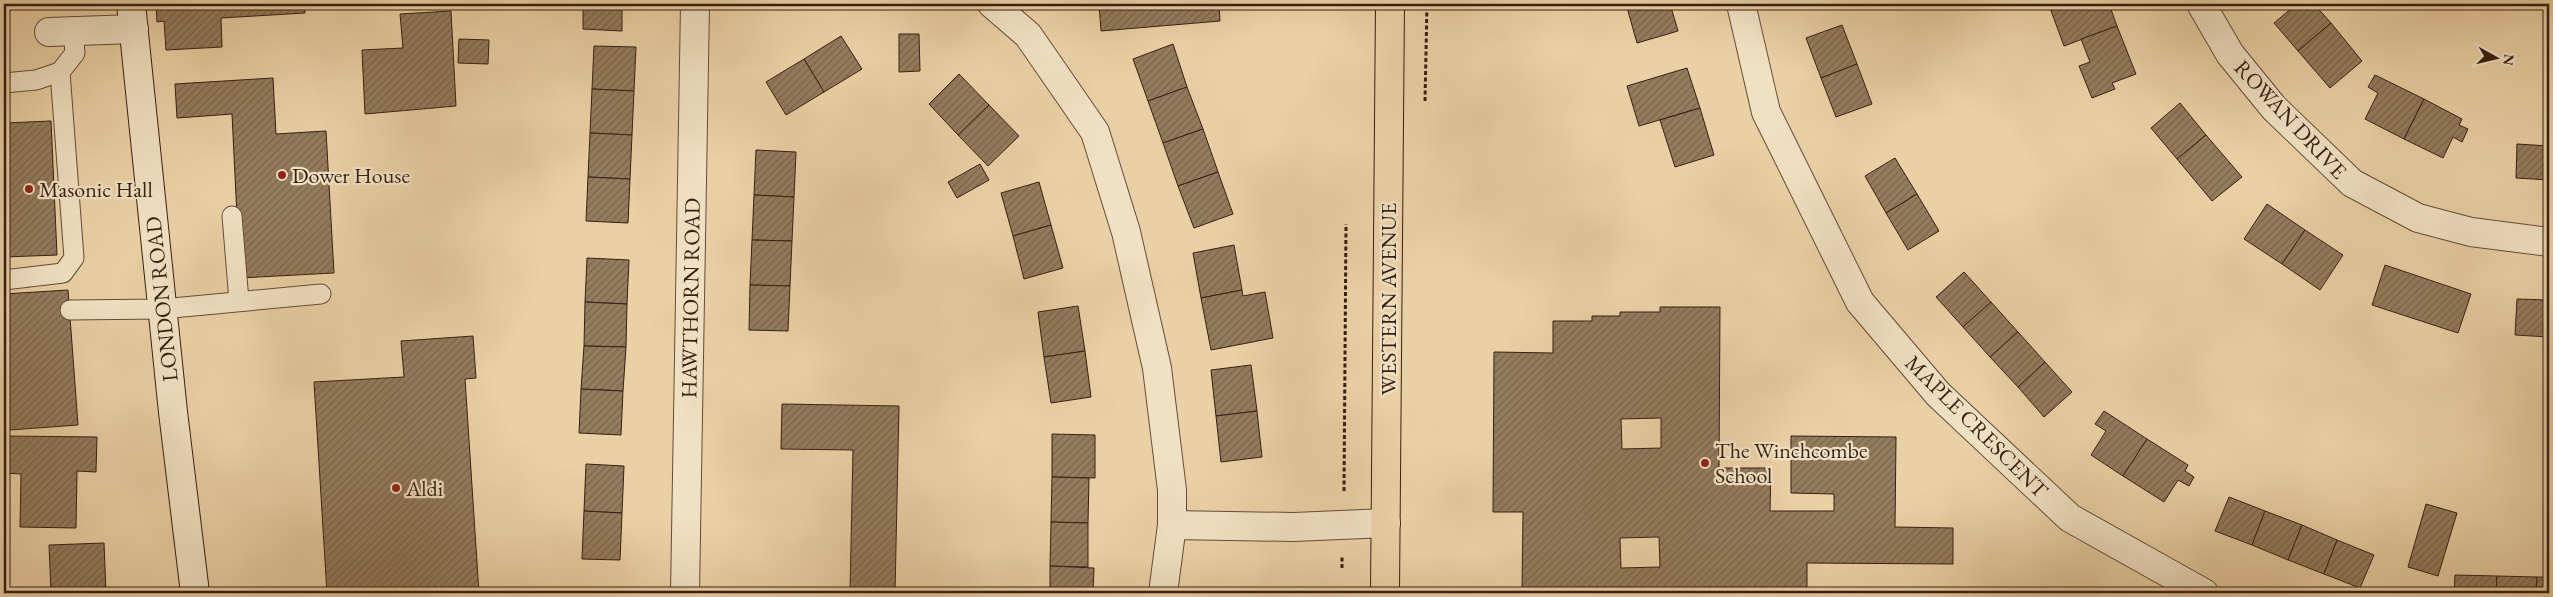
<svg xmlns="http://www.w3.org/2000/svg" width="2553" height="597" font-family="'EB Garamond',serif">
  <defs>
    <pattern id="building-hatch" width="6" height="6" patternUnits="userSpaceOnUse" patternTransform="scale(1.25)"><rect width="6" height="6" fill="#947c5e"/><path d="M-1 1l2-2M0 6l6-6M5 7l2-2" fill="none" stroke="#7a654c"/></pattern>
  </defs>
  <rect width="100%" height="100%" fill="#ead1a5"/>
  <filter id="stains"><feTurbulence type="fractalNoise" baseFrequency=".004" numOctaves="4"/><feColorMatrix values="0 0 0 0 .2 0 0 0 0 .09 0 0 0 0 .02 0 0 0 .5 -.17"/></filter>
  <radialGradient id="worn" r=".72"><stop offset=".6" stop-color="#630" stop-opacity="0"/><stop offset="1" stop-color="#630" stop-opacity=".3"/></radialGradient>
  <g fill="url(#building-hatch)" stroke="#361f12" fill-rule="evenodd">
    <polygon points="156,4 305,4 305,13 221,18 222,47 166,50 164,21 157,22"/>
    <polygon points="583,4 622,4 622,31 583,29"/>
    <polygon points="1099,4 1219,4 1220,21 1101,31"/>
    <polygon points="1626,4 1670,4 1678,31 1637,43"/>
    <polygon points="2062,4 2109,4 2117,26 2064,46 2050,8"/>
    <polygon points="2290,4 2314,4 2331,23 2298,51 2274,23 2293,7"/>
    <polygon points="451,11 456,106 365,114 362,50 403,48 400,14"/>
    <polygon points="2331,23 2362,61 2330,88 2298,51"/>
    <polygon points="1842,25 1857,64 1821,78 1806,38"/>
    <polygon points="2117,26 2136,74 2112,83 2115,89 2092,98 2079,66 2090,62 2081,39"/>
    <polygon points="899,34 919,34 920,71 899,72"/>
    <polygon points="841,36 862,69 824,92 804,59"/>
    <polygon points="459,39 489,40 488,64 458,63"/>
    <polygon points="1173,44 1187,87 1148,101 1133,59"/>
    <polygon points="594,46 636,47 634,91 592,89"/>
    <polygon points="804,59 824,92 786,115 766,82"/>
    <polygon points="1857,64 1872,104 1836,117 1821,78"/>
    <polygon points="1687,68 1700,108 1639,126 1627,86"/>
    <polygon points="959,74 989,105 958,135 929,104"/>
    <polygon points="2375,75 2424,99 2404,139 2365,119 2378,93 2368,87"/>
    <polygon points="273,78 276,134 326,131 334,273 240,278 232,114 177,118 175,84"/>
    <polygon points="1187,87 1203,129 1163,143 1148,101"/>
    <polygon points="592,89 634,91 632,135 590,133"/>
    <polygon points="2424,99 2462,119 2459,125 2468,129 2462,142 2453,137 2443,158 2404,139"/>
    <polygon points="2180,103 2206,135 2177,159 2151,128"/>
    <polygon points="989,105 1019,136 988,166 958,135"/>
    <polygon points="1700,108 1714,155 1675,167 1660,120"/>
    <polygon points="51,121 57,255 4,257 4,123"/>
    <polygon points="1203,129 1218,172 1178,186 1163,143"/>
    <polygon points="590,133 632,135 630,179 588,177"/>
    <polygon points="2206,135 2242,177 2212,201 2177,159"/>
    <polygon points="2517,144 2549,146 2549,180 2516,178"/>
    <polygon points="756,150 796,152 794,197 754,195"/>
    <polygon points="1895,158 1917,194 1886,213 1865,176"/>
    <polygon points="980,164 989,180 957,198 948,182"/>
    <polygon points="1218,172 1233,214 1194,228 1178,186"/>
    <polygon points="588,177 630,179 628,223 586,221"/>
    <polygon points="1039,182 1051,225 1013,236 1001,193"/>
    <polygon points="1917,194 1939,231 1908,250 1886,213"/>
    <polygon points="754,195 794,197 792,241 752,240"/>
    <polygon points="2267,204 2305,230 2282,264 2244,239"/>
    <polygon points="1051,225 1063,268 1024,279 1013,236"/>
    <polygon points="2305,230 2343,255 2320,290 2282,264"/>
    <polygon points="752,240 792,241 790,286 750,285"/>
    <polygon points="1234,245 1242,290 1201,298 1193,253"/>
    <polygon points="587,258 629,260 627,304 585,302"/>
    <polygon points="2385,265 2471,294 2458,333 2372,305"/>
    <polygon points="1964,272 1991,302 1963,327 1936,297"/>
    <polygon points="750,285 790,286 788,331 749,330"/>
    <polygon points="68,290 78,425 10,430 7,397 4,397 4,323 6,323 4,294"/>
    <polygon points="1242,290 1243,296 1265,292 1273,338 1211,350 1201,298"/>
    <polygon points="2517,299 2549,300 2549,337 2515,335"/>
    <polygon points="585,302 627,304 626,347 584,346"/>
    <polygon points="1991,302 2018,332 1990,357 1963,327"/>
    <polygon points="1078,306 1085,351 1044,357 1038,312"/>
    <path d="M1660,307H1720L1719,468H1771L1770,511H1834V494L1791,493V436L1896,437L1895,527L1953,528V564L1807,563V593H1522L1523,512H1493L1494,352L1553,353V321H1592V316H1620V312H1660ZM1661,418V448L1622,449L1621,419ZM1659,537L1660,567L1621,568L1620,538Z"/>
    <polygon points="2018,332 2045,362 2018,387 1990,357"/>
    <polygon points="473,336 476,378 465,379 479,593 327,593 314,382 404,377 401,341"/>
    <polygon points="584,346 626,347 623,391 581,389"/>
    <polygon points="1085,351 1091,397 1051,403 1044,357"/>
    <polygon points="2045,362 2072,392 2044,417 2018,387"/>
    <polygon points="1251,365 1257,411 1216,416 1211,370"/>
    <polygon points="581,389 623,391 621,435 579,433"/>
    <polygon points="782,404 899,406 895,593 778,593 778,590 850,592 853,450 781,449"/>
    <polygon points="1257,411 1262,457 1221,462 1216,416"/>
    <polygon points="2104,411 2147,439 2123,476 2091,455 2106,431 2095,424"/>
    <polygon points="1052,434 1095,435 1095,478 1052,477"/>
    <polygon points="4,436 97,437 96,472 77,471 76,528 20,527 21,474 4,473"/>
    <polygon points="2147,439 2188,465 2185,471 2194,477 2189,486 2178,480 2164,502 2123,476"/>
    <polygon points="586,464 624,466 622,513 584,511"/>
    <polygon points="1052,477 1089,478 1088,523 1051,522"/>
    <polygon points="2229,497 2265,511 2252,545 2215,531"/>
    <polygon points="2426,504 2457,513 2438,576 2408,567"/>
    <polygon points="584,511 622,513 620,560 582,559"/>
    <polygon points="2265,511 2302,525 2288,560 2252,545"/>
    <polygon points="1051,522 1088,523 1088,567 1050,566"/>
    <polygon points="2302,525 2337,540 2324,574 2288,560"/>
    <polygon points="2337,540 2374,555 2360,588 2324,574"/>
    <polygon points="104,543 106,593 51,593 49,545"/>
    <polygon points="1050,566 1094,568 1093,593 1050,593"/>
    <polygon points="2455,575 2497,576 2496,593 2454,593"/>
    <polygon points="2497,576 2537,577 2536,593 2496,593"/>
    <polygon points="2537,577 2549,577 2549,593 2536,593"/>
    <polygon points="1218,588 1254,593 1217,593"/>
  </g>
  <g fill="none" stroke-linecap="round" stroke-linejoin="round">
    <defs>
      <g id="lane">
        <polyline points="4,83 36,80 60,72 75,53 73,31"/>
        <polyline points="232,216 239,301"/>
        <polyline points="4,280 63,273 74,258 60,72"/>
        <polyline points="70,310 162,309 321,294"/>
      </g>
      <g id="street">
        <polyline points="992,4 1028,35 1095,132 1126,232 1157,368 1172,490 1172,525 1163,593"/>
        <polyline points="1741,4 1766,112 1860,302 1938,394 2070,518 2204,593"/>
        <polyline points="2201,4 2230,54 2274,108 2352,183 2418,218 2471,232 2549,242"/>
        <polyline points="49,32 134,29"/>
        <polyline points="1172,525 1294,527 1386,523"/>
        <polyline points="685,593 695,4"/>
      </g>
      <polyline id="secondary" points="131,4 173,412 195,593"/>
      <polyline id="primary" points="1385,593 1390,4"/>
    </defs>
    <use href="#lane" stroke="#634c37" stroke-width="21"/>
    <use href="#street" stroke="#634c37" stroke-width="30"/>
    <use href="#secondary" stroke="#361f12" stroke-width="30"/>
    <use href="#primary" stroke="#361f12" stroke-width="30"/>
    <g stroke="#361f12" stroke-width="3" stroke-dasharray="4 2.5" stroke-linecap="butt">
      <polyline points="1425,101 1427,4"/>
      <polyline points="1344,491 1346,224"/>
      <polyline points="1342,568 1342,557"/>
    </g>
    <use href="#lane" stroke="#f1e1c4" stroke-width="19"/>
    <use href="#street" stroke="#f1e1c4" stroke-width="28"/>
    <use href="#secondary" stroke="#f1e1c4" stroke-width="28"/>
    <use href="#primary" stroke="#ead1a5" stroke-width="28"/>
  </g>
  <g fill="#8f2418" stroke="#f1e1c4" stroke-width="2">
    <circle cx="282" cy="175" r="5"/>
    <circle cx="29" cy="189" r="5"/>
    <circle cx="1705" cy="463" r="5"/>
    <circle cx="396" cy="488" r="5"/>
  </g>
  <g text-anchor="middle" stroke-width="4.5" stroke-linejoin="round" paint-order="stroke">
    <g font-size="22" fill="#361f12" stroke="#f1e1c4">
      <text transform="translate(2291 119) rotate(47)" y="8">ROWAN DRIVE</text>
      <text transform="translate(690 298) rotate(-89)" y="8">HAWTHORN ROAD</text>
      <text transform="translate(161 299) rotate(-96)" y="8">LONDON ROAD</text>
      <text transform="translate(1388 299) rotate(-90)" y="8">WESTERN AVENUE</text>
      <text transform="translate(1977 426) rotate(45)" y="8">MAPLE CRESCENT</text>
    </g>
    <g font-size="22" fill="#361f12" stroke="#f1e1c4" text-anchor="start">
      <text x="292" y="183">Dower House</text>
      <text x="39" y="197">Masonic Hall</text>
      <text x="1715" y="458">The Winchcombe<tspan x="1715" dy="25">School</tspan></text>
      <text x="406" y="496">Aldi</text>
    </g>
  </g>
  <rect width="2553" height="597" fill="none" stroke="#ead1a5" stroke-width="20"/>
  <rect x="5" y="5" width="2543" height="587" fill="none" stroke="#361f12" stroke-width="2.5"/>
  <rect x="10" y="10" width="2533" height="577" fill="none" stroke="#361f12"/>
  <g transform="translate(2496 58) rotate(98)" stroke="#f1e1c4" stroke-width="4" paint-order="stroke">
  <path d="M0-4L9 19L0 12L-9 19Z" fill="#361f12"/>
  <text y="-8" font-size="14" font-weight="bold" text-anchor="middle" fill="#361f12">N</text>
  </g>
  <rect width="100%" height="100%" filter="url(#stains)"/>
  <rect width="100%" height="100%" fill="url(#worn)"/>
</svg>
